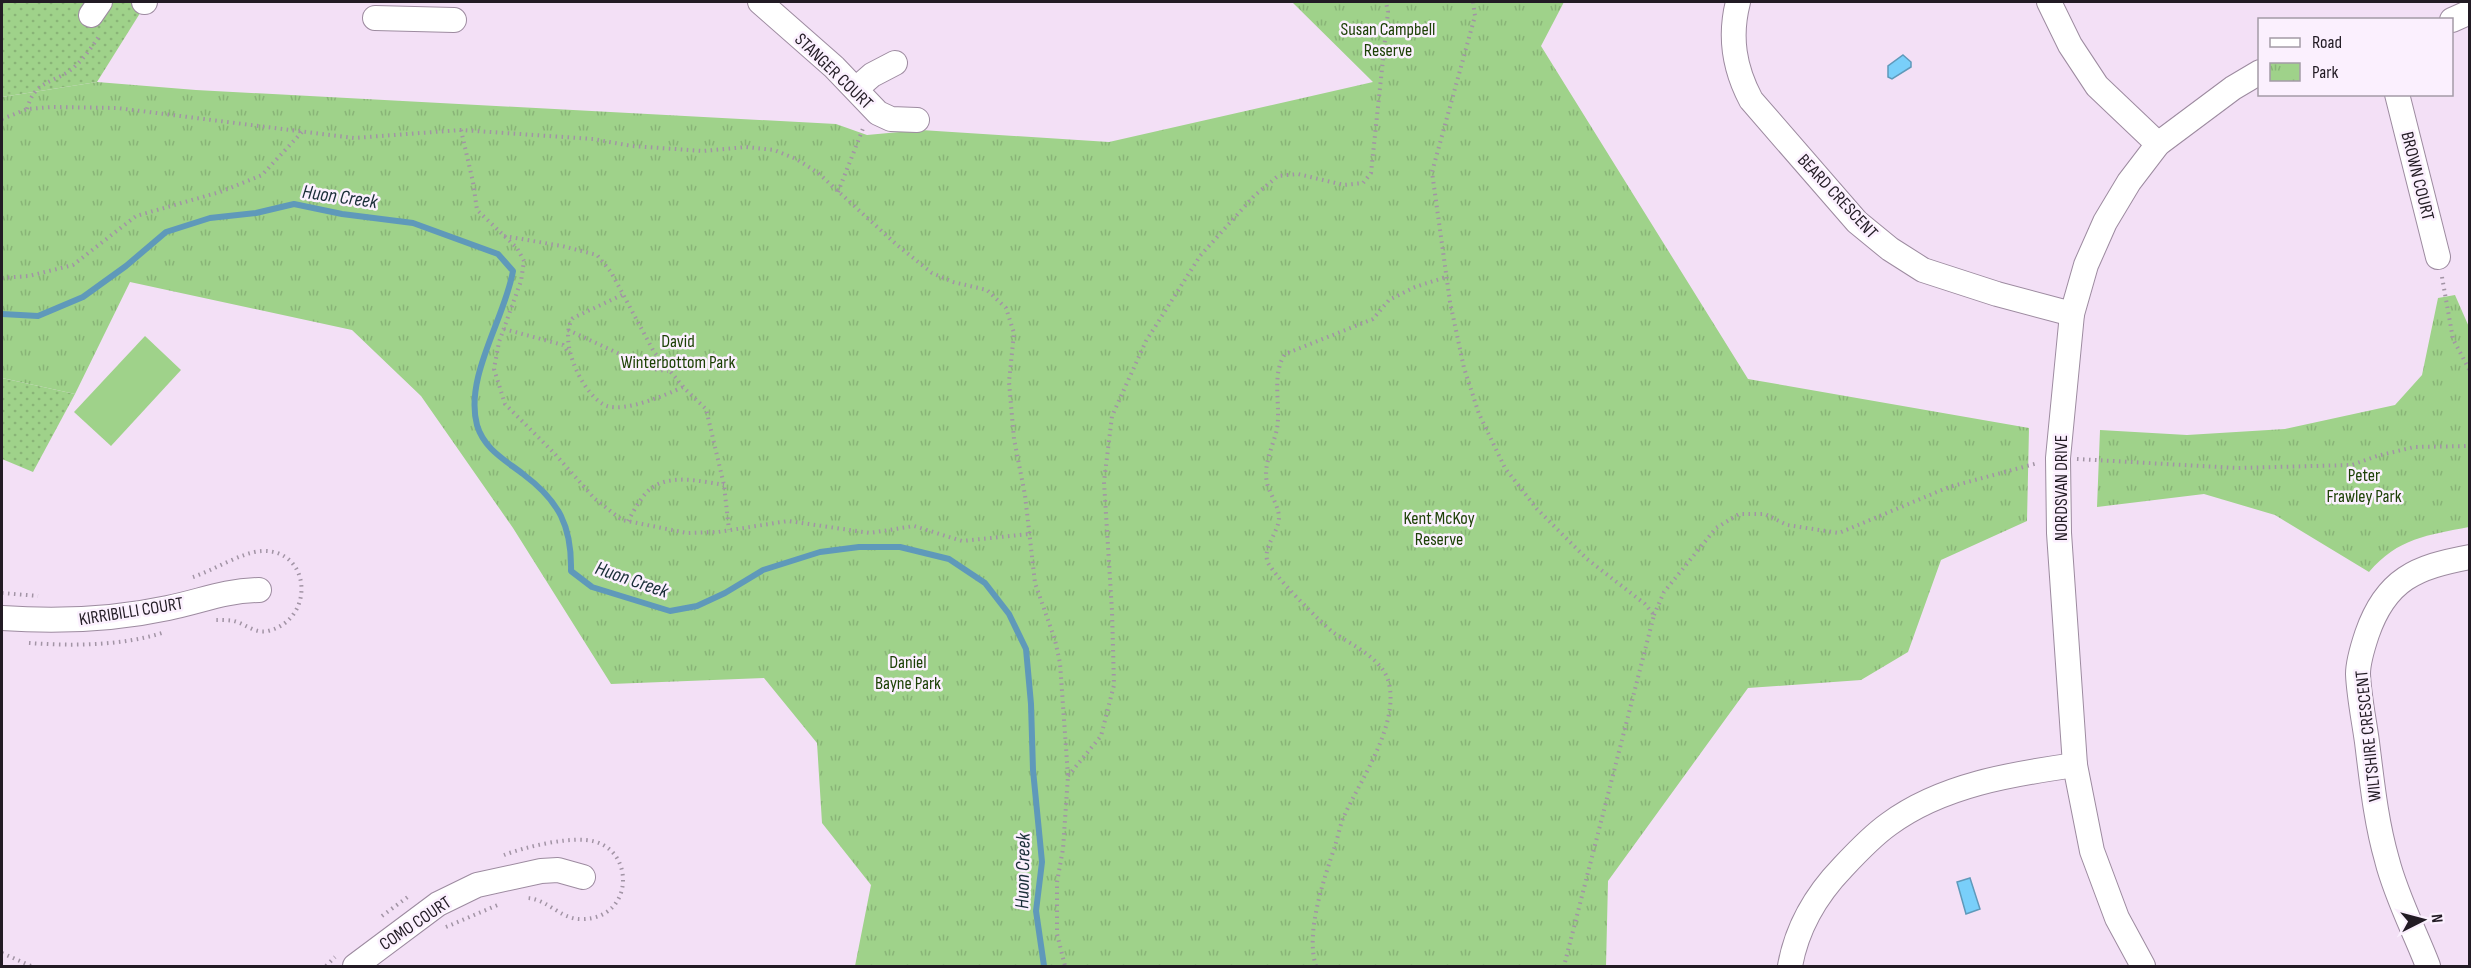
<svg xmlns="http://www.w3.org/2000/svg" width="2471" height="968" font-family="'Sofia Sans Condensed',sans-serif">
  <defs>
    <pattern id="grass-dots" width="8" height="8" patternUnits="userSpaceOnUse" patternTransform="scale(1.5)"><rect width="8" height="8" fill="#9fd28a"/><path d="M2 2h.1M6 6h.1" fill="none" stroke="#89b477" stroke-width="1.8" stroke-linecap="round"/></pattern>
    <pattern id="park-tufts" width="24" height="20" patternUnits="userSpaceOnUse" patternTransform="scale(1.5)"><rect width="24" height="20" fill="#9fd28a"/><path d="M3 7l-1-3M5 7V3M7 7l1-3M15 17l-1-3M17 17v-4M19 17l1-3" fill="none" stroke="#89b477"/></pattern>
  </defs>
  <rect width="100%" height="100%" fill="#f3e0f6"/>
  <g fill="url(#grass-dots)">
    <polygon points="2,2 147,2 97,82 2,97"/>
    <polygon points="2,378 75,394 33,472 2,459"/>
  </g>
  <g fill="url(#park-tufts)">
    <polygon points="1292,2 1564,2 1541,46 1748,379 2029,428 2027,521 1941,560 1908,652 1861,680 1748,688 1608,881 1606,966 1046,966 1037,910 1043,863 1034,769 1032,720 1033,770 1042,862 1036,911 1044,966 855,966 871,885 822,823 817,743 764,678 611,684 513,528 421,396 352,330 130,282 75,394 2,378 2,97 97,82 196,90 836,124 867,135 921,130 1109,142 1373,82"/>
    <path d="M2455,295L2469,327V527C2428,535 2398,538 2369,572L2275,515L2204,494L2097,507L2100,430L2187,435L2285,429L2395,405L2422,375L2438,298Z"/>
  </g>
  <polygon fill="#9fd28a" points="145,336 181,370 111,446 74,412"/>
  <g fill="#79cffa" stroke="#5f99ba" stroke-width="1.5">
    <polygon points="1903,55 1911,62 1911,67 1892,79 1888,77 1888,66"/>
    <polygon points="1970,878 1980,909 1966,914 1957,882"/>
  </g>
  <g fill="none" stroke-linecap="round" stroke-linejoin="round">
    <path stroke="#5f99ba" stroke-width="6" d="M2,314L38,316L83,297L126,266L166,232L210,218L256,213L294,204L342,214L413,223L498,254L513,271C505,318 464,377 477,425C484,449 505,460 523,474C559,501 572,526 571,571L592,587L670,611L697,606L725,593L763,570L820,552L859,547H900L949,559L985,583L1009,614L1026,649L1031,704L1033,770L1042,862L1036,911L1044,966"/>
    <defs>
      <g id="minor">
        <polyline points="144,2 145,2"/>
        <polyline points="760,2 834,67 878,113 891,119 917,120"/>
        <path d="M1738,2C1729,37 1734,68 1751,100L1857,222L1890,249L1923,270L1997,294L2072,314"/>
        <polyline points="2049,2 2070,45 2097,86 2158,144"/>
        <polyline points="91,15 100,2"/>
        <polyline points="375,18 454,20"/>
        <polyline points="2452,20 2470,12"/>
        <polyline points="856,89 872,75 895,63"/>
        <polyline points="2397,94 2438,257"/>
        <path d="M2,618C58,622 112,620 168,608C202,601 223,591 259,590"/>
        <polyline points="355,966 438,904 477,885 541,871 558,870 583,877"/>
        <path d="M1790,966C1797,927 1815,896 1843,867C1857,852 1872,836 1889,824C1942,785 2012,774 2075,765"/>
        <polyline points="2143,966 2117,918 2092,851 2075,765 2059,533 2058,458 2072,314 2086,265 2105,222 2129,182 2158,144 2233,88 2260,72"/>
        <path d="M2428,966C2415,932 2396,896 2387,860C2376,822 2372,782 2367,742C2364,720 2359,697 2358,674C2358,661 2363,646 2367,634C2386,579 2416,567 2470,557"/>
      </g>
    </defs>
    <use href="#minor" stroke="#9d8ba0" stroke-width="26"/>
    <g stroke="#a294a5" stroke-width="4" stroke-dasharray="1.5 4.5" stroke-linecap="butt">
      <polyline points="1473,2 1475,16 1432,172 1450,302 1464,368 1479,414 1505,468 1537,509 1587,559 1645,604 1654,615 1564,966"/>
      <path d="M27,109C34,83 48,84 68,72C81,63 91,48 100,35"/>
      <polyline points="2,119 27,109 52,107 117,108 354,138 461,130 593,139 632,146 703,151 746,147 774,150 796,159 817,172 897,245 932,273 953,282 987,290 1006,308 1014,333 1009,382 1014,439 1025,495 1035,583 1055,640 1060,663 1068,776 1063,849 1057,882 1057,934 1065,966"/>
      <polyline points="461,130 473,182 477,210 517,248 524,261 521,281 499,342 494,369 505,404 554,453 595,499 622,520 687,533 718,532 788,521 870,533 914,526 962,541 1029,534"/>
      <polyline points="838,192 864,126"/>
      <polyline points="504,236 562,246 597,255 611,272 654,352 685,389 706,409 724,485 729,530"/>
      <polyline points="2442,277 2453,339 2470,371"/>
      <polyline points="2,278 29,276 73,265 136,216 220,192 262,175 302,132"/>
      <path d="M622,295L573,318C557,340 583,397 607,406C626,412 666,395 683,387"/>
      <polyline points="504,329 563,345 569,353"/>
      <polyline points="568,330 652,369 668,371"/>
      <polyline points="2077,459 2237,468 2352,465 2377,456 2414,447 2470,446"/>
      <path d="M628,521C633,512 639,501 646,493C665,472 699,481 724,485"/>
      <path d="M193,577C214,570 242,552 262,551C311,549 316,619 268,631C255,634 246,624 234,621C228,620 221,620 215,620"/>
      <polyline points="2,593 38,596"/>
      <polyline points="1654,615 1664,592 1716,528 1739,514 1765,514 1787,525 1839,533 1949,487 2038,463"/>
      <path d="M29,643C72,646 120,646 162,633"/>
      <polyline points="1068,776 1101,736 1114,685 1112,611 1104,482 1112,416 1146,341 1200,256 1254,196 1278,176 1298,174 1344,185 1363,183 1371,173 1388,12 1386,2"/>
      <path d="M504,855C525,847 563,838 586,840C636,844 636,919 582,919C561,920 548,899 527,898"/>
      <polyline points="382,916 409,896"/>
      <polyline points="446,927 500,904"/>
      <polyline points="2,953 31,966"/>
      <polyline points="326,966 335,957"/>
      <path d="M1316,966C1305,933 1324,879 1335,846C1338,837 1340,825 1344,816C1361,779 1401,722 1388,680C1381,658 1352,645 1334,633C1324,626 1268,570 1267,560C1264,545 1279,532 1279,517C1278,504 1270,495 1267,483C1263,465 1273,446 1277,429C1281,405 1271,375 1285,354L1373,319L1389,300L1415,287L1446,277"/>
    </g>
    <use href="#minor" stroke="#fff" stroke-width="24"/>
  </g>
  <g text-anchor="middle" stroke-width="5" stroke-linejoin="round" paint-order="stroke">
    <g font-size="18" fill="#1d4106" stroke="#fbf0fe">
      <text x="1388" y="35">Susan Campbell<tspan x="1388" dy="21">Reserve</tspan></text>
      <text x="678" y="347">David<tspan x="678" dy="21">Winterbottom Park</tspan></text>
      <text x="2364" y="481">Peter<tspan x="2364" dy="21">Frawley Park</tspan></text>
      <text x="1439" y="524">Kent McKoy<tspan x="1439" dy="21">Reserve</tspan></text>
      <text x="908" y="668">Daniel<tspan x="908" dy="21">Bayne Park</tspan></text>
    </g>
    <g font-size="18" fill="#221b24" stroke="#fbf0fe">
      <text transform="translate(834 71) rotate(44)" y="6">STANGER COURT</text>
      <text transform="translate(2418 176) rotate(76)" y="6">BROWN COURT</text>
      <text transform="translate(1838 196) rotate(47)" y="6">BEARD CRESCENT</text>
      <text transform="translate(2061 488) rotate(-90)" y="6">NORDSVAN DRIVE</text>
      <text transform="translate(131 611) rotate(-9)" y="6">KIRRIBILLI COURT</text>
      <text transform="translate(2368 736) rotate(-96)" y="6">WILTSHIRE CRESCENT</text>
      <text transform="translate(415 923) rotate(-34)" y="6">COMO COURT</text>
    </g>
    <g font-size="20" font-style="italic" fill="#192d37" stroke="#fbf0fe">
      <text transform="translate(340 196) rotate(8)" y="7">Huon Creek</text>
      <text transform="translate(632 579) rotate(19)" y="7">Huon Creek</text>
      <text transform="translate(1022 871) rotate(-89)" y="7">Huon Creek</text>
    </g>
  </g>
  <rect width="2471" height="968" fill="none" stroke="#221b24" stroke-width="6"/>
  <rect x="2258" y="18" width="195" height="78" fill="#fbf0fe" stroke="#a49ba7" stroke-width="1.5"/>
  <rect x="2270" y="38" width="30" height="9" fill="#ffffff" stroke="#a49ba7" stroke-width="1.5"/>
  <text x="2312" y="48" font-size="18" fill="#221b24">Road</text>
  <rect x="2270" y="63" width="30" height="18" fill="url(#park-tufts)" stroke="#a49ba7" stroke-width="1.5"/>
  <text x="2312" y="78" font-size="18" fill="#221b24">Park</text>
  <g transform="translate(2423 920) rotate(84)" stroke="#fbf0fe" stroke-width="4.5" paint-order="stroke">
  <path d="M0-4.5L10 22L0 15L-10 22Z" fill="#221b24"/>
  <text y="-9" font-size="16" font-weight="bold" text-anchor="middle" fill="#221b24">N</text>
  </g>
</svg>
